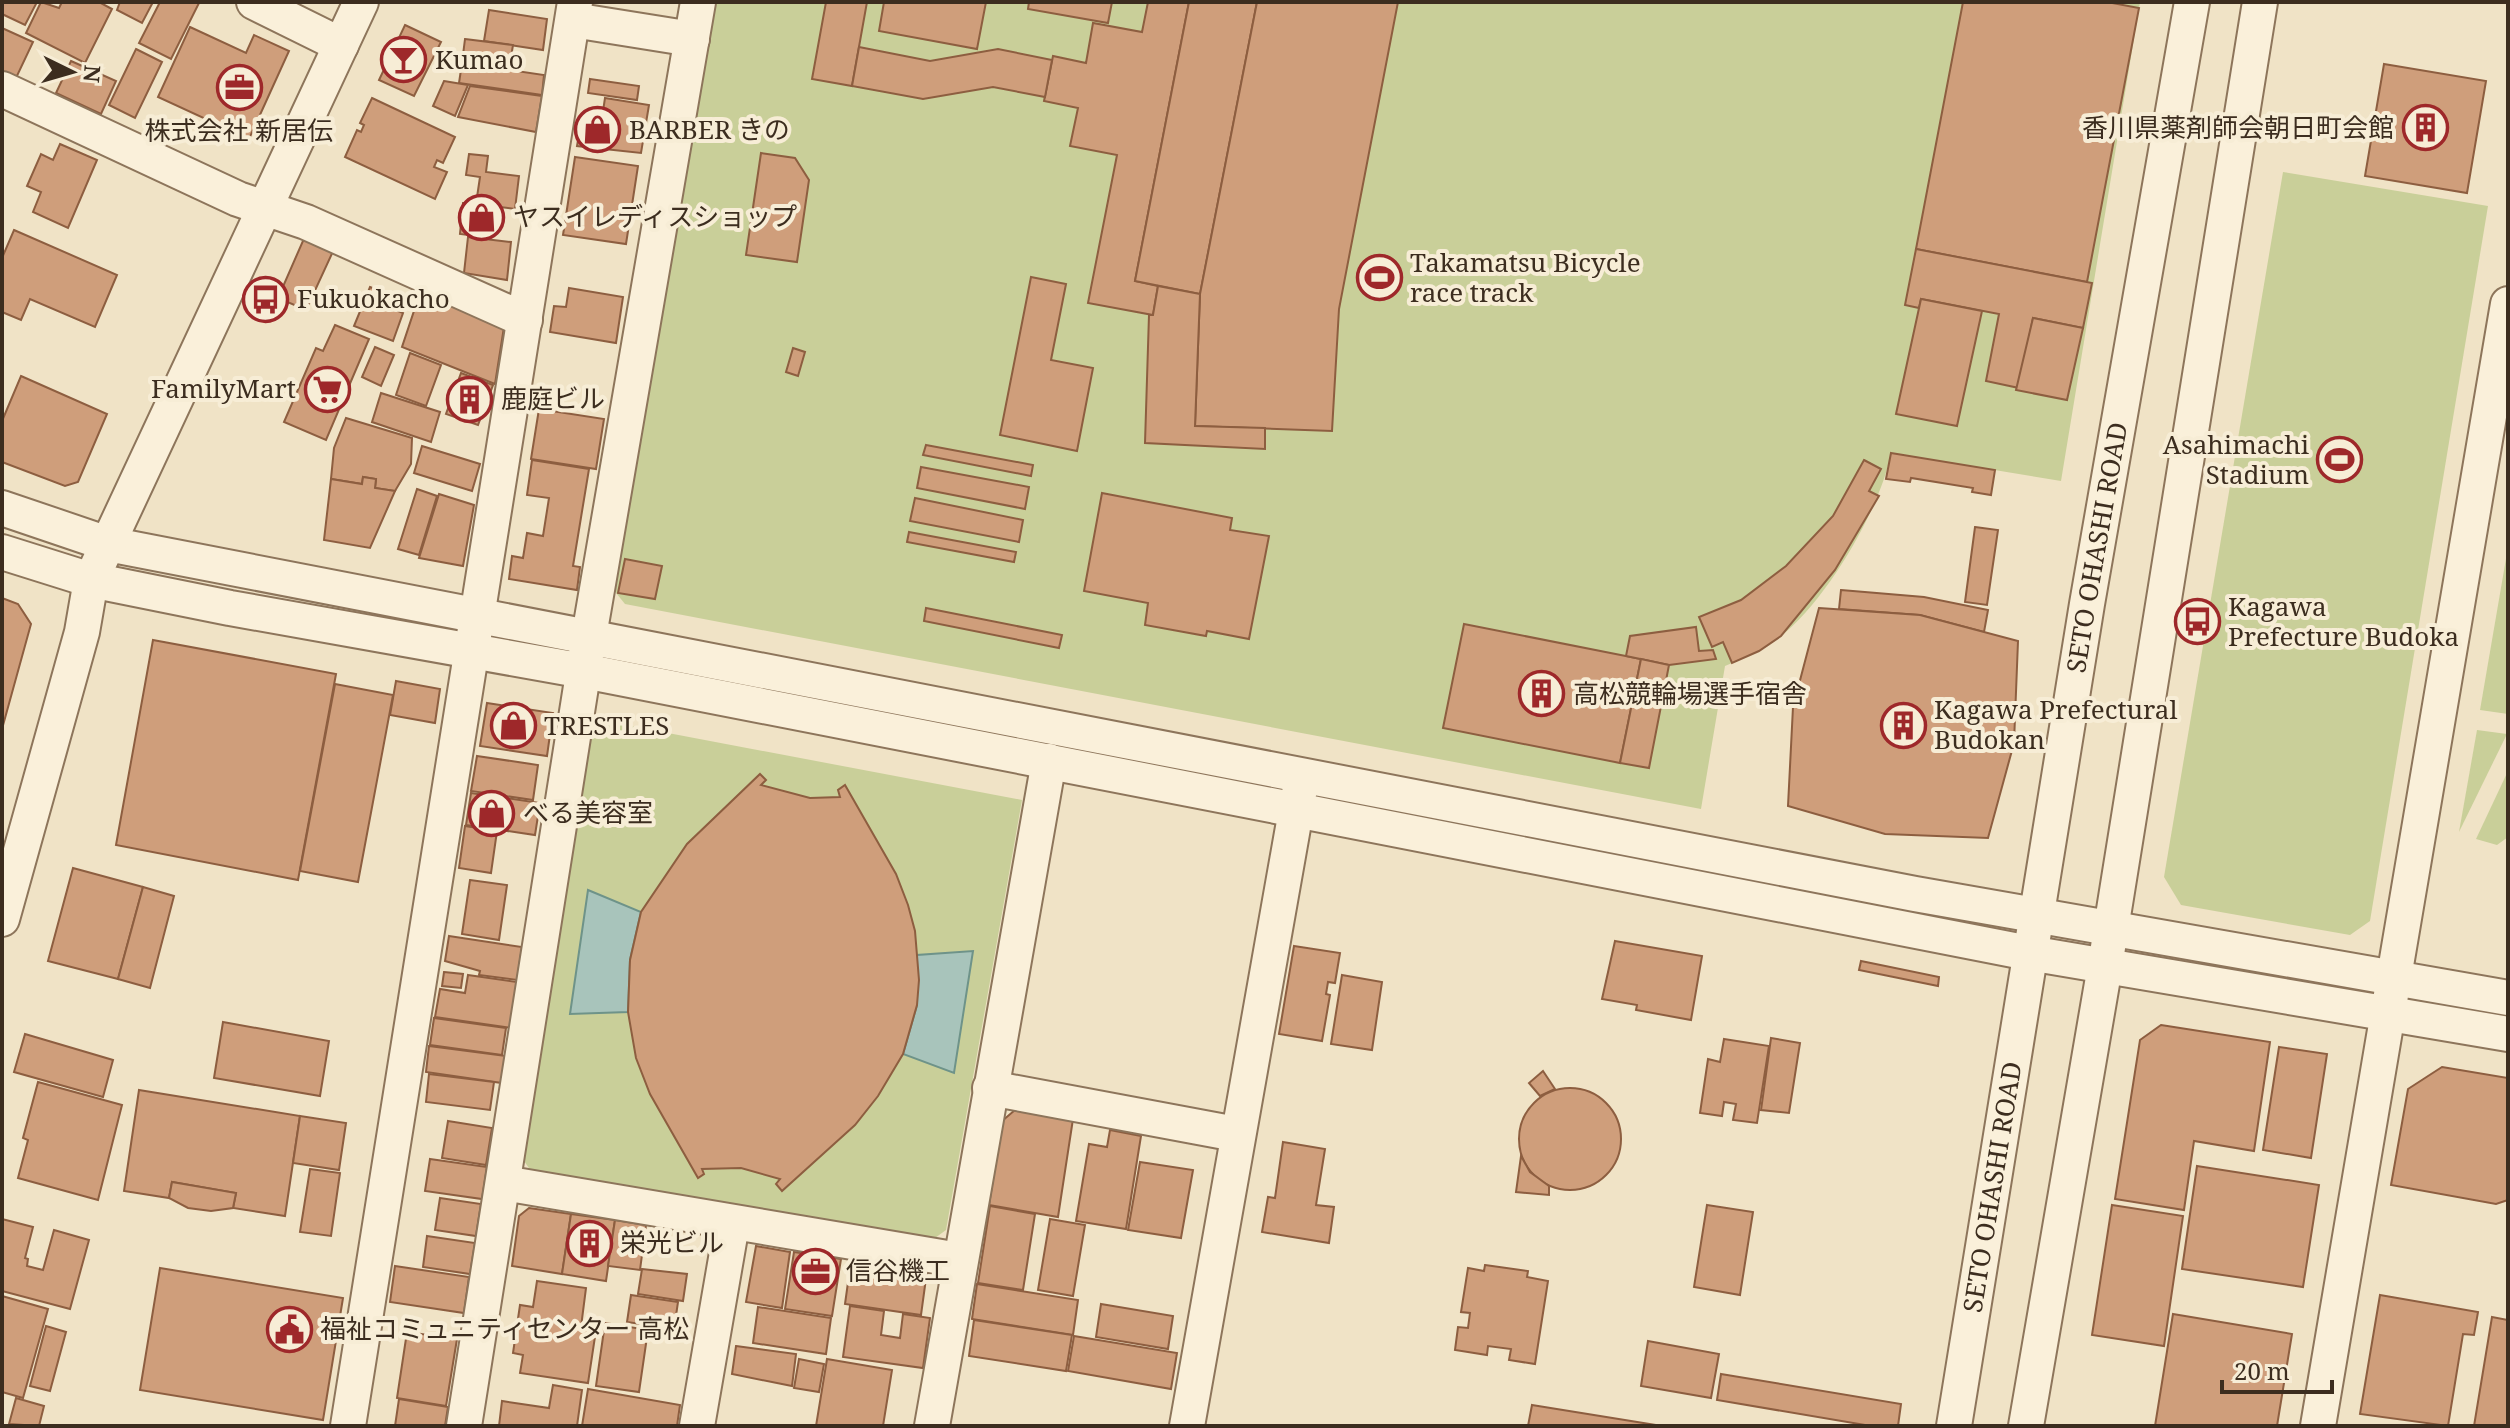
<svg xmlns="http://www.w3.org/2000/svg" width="2510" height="1428" font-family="'Noto Serif','Noto Sans JP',serif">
  <rect width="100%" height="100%" fill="#f0e3c6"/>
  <g fill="#c9cf99">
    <path d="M710,2H2140L2061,481L1891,453C1880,510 1826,601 1780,637C1763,650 1744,658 1725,666L1701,809L625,604L612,588Z"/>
    <polygon points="2283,172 2488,206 2370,921 2350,935 2181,905 2164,877"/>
    <polygon points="2508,547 2508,714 2480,710"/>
    <polygon points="589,718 1022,800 946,1230 935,1238 533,1174 522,1158"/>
    <polygon points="2477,730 2507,734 2459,832"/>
    <polygon points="2508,771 2508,837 2497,845 2476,839"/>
  </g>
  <g fill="#a8c4bb" stroke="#6e9389" stroke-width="2">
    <polygon points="588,890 641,912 630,960 628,1012 570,1014"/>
    <polygon points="973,951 954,1073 903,1054 917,1005 917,955"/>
  </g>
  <g fill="#cf9e7b" stroke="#8d5e40" stroke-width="2">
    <polygon points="2,2 37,2 25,25 2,14"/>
    <polygon points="41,2 59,8 62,2 99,2 112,9 85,63 26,33"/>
    <polygon points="120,2 153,2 142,23 117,10"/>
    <polygon points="160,2 199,3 171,59 139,43"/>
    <polygon points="826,2 867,2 852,86 812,79"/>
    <polygon points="884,2 986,2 977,49 879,31"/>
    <polygon points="1029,2 1112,2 1108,23 1028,9"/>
    <polygon points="1148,2 1189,2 1135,281 1158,286 1153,315 1088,303 1117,155 1070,146 1078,108 1044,101 1053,56 1086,63 1093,23 1142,32"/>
    <polygon points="1189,2 1257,2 1200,294 1135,281"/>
    <polygon points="1257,2 1398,2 1339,309 1332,431 1195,426 1200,294"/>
    <polygon points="1963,2 2107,2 2139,8 2087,282 1916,249"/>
    <polygon points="489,10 547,19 543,50 484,41"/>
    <polygon points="405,25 441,42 414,96 379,80"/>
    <polygon points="190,27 246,53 254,35 289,51 249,139 158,97"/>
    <polygon points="2,28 33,42 16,78 2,71"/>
    <polygon points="465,39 513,45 509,69 462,63"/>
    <polygon points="859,47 930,61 998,49 1052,60 1045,97 993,87 923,99 852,86"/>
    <polygon points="136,49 162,62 135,118 109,105"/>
    <polygon points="71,61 116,81 101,114 56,93"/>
    <polygon points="462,63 544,75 542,95 459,83"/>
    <polygon points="2384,64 2486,81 2467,193 2365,176"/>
    <polygon points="590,79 639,86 637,100 588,93"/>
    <polygon points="444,81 468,85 455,116 433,106"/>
    <polygon points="470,86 542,96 536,132 458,117"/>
    <polygon points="372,98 455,137 443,163 437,160 434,167 447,172 435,199 345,157 357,130 361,132 364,125 360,123"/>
    <polygon points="605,98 649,105 641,153 577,146 582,116 602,118"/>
    <polygon points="60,144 97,160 68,228 33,212 41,192 27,186 41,154 53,160"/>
    <polygon points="761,153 795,158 809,180 797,262 746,255"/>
    <polygon points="469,154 488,156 486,172 519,176 515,209 476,204 480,177 466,175"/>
    <polygon points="575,157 638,166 626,244 563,235"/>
    <polygon points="463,203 495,207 490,238 460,234"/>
    <polygon points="14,230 117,275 95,327 30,299 21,320 2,312 2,258"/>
    <polygon points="306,234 335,247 306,310 278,298"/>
    <polygon points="468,237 511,242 507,280 464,273"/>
    <polygon points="1916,249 2092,283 2083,328 2033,318 2019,388 1986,381 1999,314 1921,299 1919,308 1905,305"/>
    <polygon points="1031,277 1066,284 1051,360 1093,368 1077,451 1000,435"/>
    <polygon points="1158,286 1200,294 1195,426 1265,428 1265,449 1145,443 1149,315 1153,315"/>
    <polygon points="370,287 403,300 398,311 403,313 393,341 354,326"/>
    <polygon points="422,287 504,327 495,384 402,347"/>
    <polygon points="569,288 623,297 616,343 550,332 554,306 566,307"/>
    <polygon points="1921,299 1982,311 1957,426 1896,414"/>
    <polygon points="2033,318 2083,328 2067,400 2016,390"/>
    <polygon points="335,325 369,339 326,440 284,422 316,348 323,351"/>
    <polygon points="375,347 394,355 381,386 362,377"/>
    <polygon points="793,348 805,352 798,376 786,372"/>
    <polygon points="410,353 441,365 426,406 396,395"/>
    <polygon points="461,373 493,385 478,425 446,414"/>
    <polygon points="21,376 107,414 78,482 65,486 2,462 2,421"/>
    <polygon points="381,393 440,412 431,442 372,422"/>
    <polygon points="539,409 604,419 596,469 531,459"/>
    <polygon points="346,418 412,438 411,464 395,491 375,488 376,479 363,477 362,484 331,479 334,448"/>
    <polygon points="926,445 1033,465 1031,476 923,455"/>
    <polygon points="422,446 480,464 472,491 414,473"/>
    <polygon points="1891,453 1995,470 1991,495 1972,492 1973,488 1911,478 1910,482 1886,479"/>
    <polygon points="532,460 589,469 573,566 580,567 577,590 509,579 512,556 523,558 527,533 543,536 549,498 527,495"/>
    <polygon points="1864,460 1881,469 1869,491 1879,496 1835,570 1781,636 1759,651 1732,663 1723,642 1712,647 1699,617 1741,600 1786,566 1833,516"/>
    <polygon points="921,467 1029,487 1025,509 917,488"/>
    <polygon points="363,477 376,479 375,488 395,491 370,548 324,540 331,479 362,484"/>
    <polygon points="417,489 437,496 419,555 398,549"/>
    <polygon points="1102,493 1232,518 1230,530 1269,536 1249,639 1207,631 1206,636 1145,625 1148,603 1084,591"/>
    <polygon points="439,494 474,505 463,566 419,558"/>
    <polygon points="915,498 1023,520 1019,542 910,521"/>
    <polygon points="1975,527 1998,530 1987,605 1965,602"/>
    <polygon points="909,532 1016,552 1014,562 907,542"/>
    <polygon points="625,559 662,566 655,599 618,593"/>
    <polygon points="1841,590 1924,597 1988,610 1984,632 1920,615 1839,609"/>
    <polygon points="2,598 18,604 31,624 2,729"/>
    <polygon points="926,608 1062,635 1059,648 924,621"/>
    <polygon points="1819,608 1920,615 2018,641 2014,743 1988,838 1885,834 1788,806 1793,707"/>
    <polygon points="1464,624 1641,659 1620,763 1443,728"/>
    <polygon points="1696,627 1699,651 1713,650 1716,659 1669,665 1626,656 1630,636"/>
    <polygon points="153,640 336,674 298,880 116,845"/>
    <polygon points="1641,659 1669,665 1649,768 1620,763"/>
    <polygon points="396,681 440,689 435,723 390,715"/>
    <polygon points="335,684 393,695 358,882 300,871"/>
    <polygon points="487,703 553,713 547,756 480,746"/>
    <polygon points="477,756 538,765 533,800 471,791"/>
    <polygon points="760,774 766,780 761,785 810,798 840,797 838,790 845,785 896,874 908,905 915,931 919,980 917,1005 903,1054 878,1096 855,1125 782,1191 776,1184 780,1179 741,1168 702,1169 704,1174 698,1178 650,1094 636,1058 628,1012 630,960 641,912 687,844"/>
    <polygon points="471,793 540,803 535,835 466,825"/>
    <polygon points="465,826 497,831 491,873 459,868"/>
    <polygon points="73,868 143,887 118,979 48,961"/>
    <polygon points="470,880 507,885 499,940 462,934"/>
    <polygon points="143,887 174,896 150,988 118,979"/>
    <polygon points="449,936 522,947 517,980 479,975 480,971 445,961"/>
    <polygon points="1615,941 1702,956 1691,1020 1636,1010 1637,1005 1602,999"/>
    <polygon points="1294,946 1340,953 1335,983 1328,982 1326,994 1330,995 1322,1041 1279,1034"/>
    <polygon points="1861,961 1939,977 1938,986 1859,970"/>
    <polygon points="444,972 463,974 461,988 442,986"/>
    <polygon points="468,975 517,982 511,1028 435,1017 440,989 465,993"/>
    <polygon points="1342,975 1382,982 1372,1050 1331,1044"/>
    <polygon points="434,1018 506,1028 502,1055 430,1045"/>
    <polygon points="223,1022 329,1041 320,1096 214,1078"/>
    <polygon points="2161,1025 2270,1042 2254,1151 2194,1141 2184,1210 2115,1199 2140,1040"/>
    <polygon points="25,1034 113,1060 103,1097 14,1072"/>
    <polygon points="1771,1038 1800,1043 1789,1113 1761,1110"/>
    <polygon points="1724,1039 1769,1046 1757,1123 1733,1120 1736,1104 1724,1102 1722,1116 1700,1113 1708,1059 1720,1062"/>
    <polygon points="429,1046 506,1056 502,1083 426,1072"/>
    <polygon points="2279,1047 2327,1054 2311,1158 2263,1150"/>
    <polygon points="2442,1067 2508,1078 2508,1200 2496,1204 2391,1185 2408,1089"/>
    <polygon points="1543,1071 1555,1089 1540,1096 1529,1083"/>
    <polygon points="429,1074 494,1082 490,1110 426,1102"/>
    <polygon points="38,1082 122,1105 98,1200 18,1178 28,1140 23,1138"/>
    <circle cx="1570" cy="1139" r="51"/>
    <polygon points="139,1090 300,1116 285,1216 233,1208 236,1193 172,1182 169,1198 124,1191"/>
    <polygon points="1015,1110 1073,1119 1058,1217 989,1205 1002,1121"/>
    <polygon points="300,1116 346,1123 339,1170 293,1163"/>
    <polygon points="448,1121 492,1128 486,1165 442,1158"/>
    <polygon points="1110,1130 1141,1136 1126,1229 1076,1221 1089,1144 1107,1147"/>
    <polygon points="1283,1142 1325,1149 1316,1205 1334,1207 1329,1243 1262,1232 1268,1197 1275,1198"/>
    <polygon points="1521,1156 1530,1172 1549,1186 1549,1195 1516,1192"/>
    <polygon points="430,1159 487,1167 482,1199 425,1191"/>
    <polygon points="1140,1162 1193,1170 1181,1238 1128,1230"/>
    <polygon points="2197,1166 2319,1185 2303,1287 2182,1269"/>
    <polygon points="310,1169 340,1173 331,1236 300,1232"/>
    <polygon points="172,1182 236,1193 233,1208 211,1211 188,1208 169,1198"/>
    <polygon points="440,1198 481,1204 476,1236 435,1230"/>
    <polygon points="1707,1205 1753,1212 1740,1295 1694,1287"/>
    <polygon points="2112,1205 2183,1216 2164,1346 2092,1335"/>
    <polygon points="990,1206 1035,1214 1023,1290 978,1283"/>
    <polygon points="529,1208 571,1214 562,1274 512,1266 519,1216"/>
    <polygon points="571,1214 615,1220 606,1281 562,1274"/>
    <polygon points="2,1219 33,1227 25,1258 28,1259 27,1266 43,1270 54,1230 89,1240 70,1309 2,1291"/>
    <polygon points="1050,1219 1085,1225 1073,1296 1038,1290"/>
    <polygon points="615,1220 646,1225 640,1270 608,1266"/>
    <polygon points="427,1236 475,1243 470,1274 423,1267"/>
    <polygon points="756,1246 790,1252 782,1308 746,1302"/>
    <polygon points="794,1252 841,1259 832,1316 785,1309"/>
    <polygon points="851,1261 927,1271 921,1315 845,1304"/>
    <polygon points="1485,1265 1528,1271 1527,1277 1548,1281 1535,1364 1509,1360 1511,1349 1488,1346 1487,1355 1455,1350 1458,1327 1468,1328 1470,1313 1461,1312 1468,1268 1484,1271"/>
    <polygon points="395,1266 469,1277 464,1313 390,1302"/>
    <polygon points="160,1268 343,1298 323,1420 140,1390"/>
    <polygon points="642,1269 687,1274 683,1301 638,1294"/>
    <polygon points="537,1281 586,1288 581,1327 596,1330 588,1383 520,1373 523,1355 513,1353 520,1305 533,1307"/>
    <polygon points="977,1284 1078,1300 1073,1335 972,1319"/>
    <polygon points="631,1295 678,1302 674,1329 627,1322"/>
    <polygon points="2380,1295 2478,1312 2474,1335 2463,1334 2448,1426 2360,1414"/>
    <polygon points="2,1296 48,1309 23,1398 2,1392"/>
    <polygon points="1101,1304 1173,1316 1168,1349 1096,1337"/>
    <polygon points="850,1306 884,1311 881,1335 900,1338 903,1314 930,1318 923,1368 843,1357"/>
    <polygon points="758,1307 831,1318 826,1354 753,1343"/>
    <polygon points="2173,1314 2292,1334 2277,1426 2155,1426"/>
    <polygon points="2492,1317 2508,1320 2508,1426 2474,1426"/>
    <polygon points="974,1320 1072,1335 1066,1371 969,1356"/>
    <polygon points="605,1323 648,1330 639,1392 596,1386"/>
    <polygon points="46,1326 66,1332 50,1391 30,1386"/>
    <polygon points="407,1332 457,1339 446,1406 397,1398"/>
    <polygon points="1074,1336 1177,1353 1171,1389 1068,1371"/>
    <polygon points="1648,1341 1719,1354 1711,1398 1641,1386"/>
    <polygon points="736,1346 796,1354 792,1386 732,1374"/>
    <polygon points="799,1359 824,1364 819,1392 794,1388"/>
    <polygon points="827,1359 892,1370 883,1426 816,1426"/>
    <polygon points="1721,1374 1901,1404 1898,1426 1871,1426 1717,1400"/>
    <polygon points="553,1385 582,1390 577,1426 499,1426 502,1401 549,1408"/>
    <polygon points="588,1389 680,1405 677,1426 582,1426"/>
    <polygon points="16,1398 44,1406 39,1426 9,1424"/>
    <polygon points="399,1399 448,1407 445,1426 395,1426"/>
    <polygon points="1532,1405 1662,1426 1528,1426"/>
  </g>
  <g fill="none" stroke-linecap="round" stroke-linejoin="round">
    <defs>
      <g id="minor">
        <polyline points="254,2 341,45"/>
        <polyline points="573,20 692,39"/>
        <polyline points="2,89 238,199 306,222 525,320"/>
        <polyline points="2,508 108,544 1915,894 2508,998"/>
        <polyline points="2,552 91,580 230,608 584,671 2029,953 2508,1034"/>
        <polyline points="2,919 82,632 91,580 361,2"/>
        <polyline points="990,1088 1236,1134"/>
        <polyline points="503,1183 959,1260"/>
        <polyline points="348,1426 575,2"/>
        <polyline points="464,1426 589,636 698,2"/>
        <polyline points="697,1426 732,1224"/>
        <polyline points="932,1426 1049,761"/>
        <polyline points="1187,1426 1300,788"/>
        <path id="s1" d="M1954,1426L2087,604L2192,2"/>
        <polyline points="2026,1426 2105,966 2260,2"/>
        <polyline points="2318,1426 2508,304"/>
      </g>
    </defs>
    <use href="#minor" stroke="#8d755b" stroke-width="38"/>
    <use href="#minor" stroke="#faf0da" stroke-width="34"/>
  </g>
  <defs>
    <symbol id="bar-ring" viewBox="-11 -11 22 22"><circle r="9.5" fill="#f7edd6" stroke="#9e282a" stroke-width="1.5"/><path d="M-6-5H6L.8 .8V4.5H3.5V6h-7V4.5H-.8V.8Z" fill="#9e282a"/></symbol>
    <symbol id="office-ring" viewBox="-11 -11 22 22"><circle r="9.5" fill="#f7edd6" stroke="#9e282a" stroke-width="1.5"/><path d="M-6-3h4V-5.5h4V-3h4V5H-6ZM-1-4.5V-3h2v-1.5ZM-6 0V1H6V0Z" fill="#9e282a"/></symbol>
    <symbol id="building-ring" viewBox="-11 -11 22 22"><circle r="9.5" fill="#f7edd6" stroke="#9e282a" stroke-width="1.5"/><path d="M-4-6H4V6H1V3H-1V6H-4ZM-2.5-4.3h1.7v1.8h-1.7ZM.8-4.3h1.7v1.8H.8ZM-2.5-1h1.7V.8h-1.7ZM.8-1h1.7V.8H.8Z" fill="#9e282a"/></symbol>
    <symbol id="shop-ring" viewBox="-11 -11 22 22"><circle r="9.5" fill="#f7edd6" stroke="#9e282a" stroke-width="1.5"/><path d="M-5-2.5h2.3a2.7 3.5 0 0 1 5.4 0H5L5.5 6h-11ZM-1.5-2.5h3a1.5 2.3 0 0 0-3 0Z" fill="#9e282a"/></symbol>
    <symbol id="stadium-ring" viewBox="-11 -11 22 22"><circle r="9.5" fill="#f7edd6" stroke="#9e282a" stroke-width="1.5"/><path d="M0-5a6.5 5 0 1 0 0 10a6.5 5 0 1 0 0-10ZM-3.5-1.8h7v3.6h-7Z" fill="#9e282a"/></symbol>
    <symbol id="bus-ring" viewBox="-11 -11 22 22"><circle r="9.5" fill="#f7edd6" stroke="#9e282a" stroke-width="1.5"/><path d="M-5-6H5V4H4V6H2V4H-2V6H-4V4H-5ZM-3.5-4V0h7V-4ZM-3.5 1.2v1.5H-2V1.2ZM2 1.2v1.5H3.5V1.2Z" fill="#9e282a"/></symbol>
    <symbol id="supermarket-ring" viewBox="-11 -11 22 22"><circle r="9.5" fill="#f7edd6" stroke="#9e282a" stroke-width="1.5"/><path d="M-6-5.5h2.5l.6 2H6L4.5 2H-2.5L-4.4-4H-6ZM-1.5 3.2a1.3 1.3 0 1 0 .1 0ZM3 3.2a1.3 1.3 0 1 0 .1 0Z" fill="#9e282a"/></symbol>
    <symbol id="civic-ring" viewBox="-11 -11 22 22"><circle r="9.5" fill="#f7edd6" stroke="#9e282a" stroke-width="1.5"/><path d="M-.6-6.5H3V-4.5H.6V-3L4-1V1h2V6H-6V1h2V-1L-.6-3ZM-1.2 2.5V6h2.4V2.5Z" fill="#9e282a"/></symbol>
  </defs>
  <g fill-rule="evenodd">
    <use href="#bar-ring" x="378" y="34" width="51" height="51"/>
    <use href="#office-ring" x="214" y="62" width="51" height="51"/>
    <use href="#building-ring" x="2400" y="102" width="51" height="51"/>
    <use href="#shop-ring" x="572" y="104" width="51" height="51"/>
    <use href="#shop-ring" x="456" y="192" width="51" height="51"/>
    <use href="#stadium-ring" x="1354" y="252" width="51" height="51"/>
    <use href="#bus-ring" x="240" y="274" width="51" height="51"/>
    <use href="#supermarket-ring" x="302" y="364" width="51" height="51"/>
    <use href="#building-ring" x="444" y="374" width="51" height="51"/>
    <use href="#stadium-ring" x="2314" y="434" width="51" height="51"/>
    <use href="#bus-ring" x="2172" y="596" width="51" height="51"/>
    <use href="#building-ring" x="1516" y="668" width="51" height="51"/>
    <use href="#building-ring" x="1878" y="700" width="51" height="51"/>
    <use href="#shop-ring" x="488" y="700" width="51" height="51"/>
    <use href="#shop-ring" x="466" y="788" width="51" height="51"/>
    <use href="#building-ring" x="564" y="1218" width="51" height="51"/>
    <use href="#office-ring" x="790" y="1246" width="51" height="51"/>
    <use href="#civic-ring" x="264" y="1304" width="51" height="51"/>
  </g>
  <g text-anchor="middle" stroke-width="8" stroke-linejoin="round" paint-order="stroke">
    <g font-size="26" fill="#3c2d1f" stroke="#f7edd6" text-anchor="start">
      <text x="435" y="69">Kumao</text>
      <text x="2394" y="137" text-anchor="end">香川県薬剤師会朝日町会館</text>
      <text x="629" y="139">BARBER きの</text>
      <text x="239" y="140" text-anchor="middle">株式会社 新居伝</text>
      <text x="513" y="226">ヤスイレディスショップ</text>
      <text x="1410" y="272">Takamatsu Bicycle<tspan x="1410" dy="30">race track</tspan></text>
      <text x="297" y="308">Fukuokacho</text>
      <text x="296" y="398" text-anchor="end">FamilyMart</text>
      <text x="501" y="408">鹿庭ビル</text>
      <text x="2309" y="454" text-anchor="end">Asahimachi<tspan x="2309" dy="30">Stadium</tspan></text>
      <text x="2228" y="616">Kagawa<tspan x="2228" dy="30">Prefecture Budoka</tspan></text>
      <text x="1573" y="703">高松競輪場選手宿舎</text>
      <text x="1934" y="719">Kagawa Prefectural<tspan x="1934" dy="30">Budokan</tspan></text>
      <text x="544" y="735">TRESTLES</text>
      <text x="523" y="822">べる美容室</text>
      <text x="620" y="1252">栄光ビル</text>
      <text x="846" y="1280">信谷機工</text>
      <text x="320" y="1338">福祉コミュニティセンター 高松</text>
    </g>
    <g font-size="26" fill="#3c2d1f" stroke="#f7edd6">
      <text dy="9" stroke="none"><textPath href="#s1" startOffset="890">SETO OHASHI ROAD</textPath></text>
      <text dy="9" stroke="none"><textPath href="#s1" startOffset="242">SETO OHASHI ROAD</textPath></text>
    </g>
  </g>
  <rect width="2510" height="1428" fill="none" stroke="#3c2d1f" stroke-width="8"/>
  <g transform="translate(72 72) rotate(95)" stroke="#f7edd6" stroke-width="6" paint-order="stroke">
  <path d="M0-6L14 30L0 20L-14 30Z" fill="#3c2d1f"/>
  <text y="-12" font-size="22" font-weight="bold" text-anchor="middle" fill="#3c2d1f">N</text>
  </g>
  <path d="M2222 1380v12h110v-12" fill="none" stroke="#3c2d1f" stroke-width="4"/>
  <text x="2234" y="1380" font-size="24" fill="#3c2d1f" stroke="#f7edd6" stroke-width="6" paint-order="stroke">20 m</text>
</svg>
